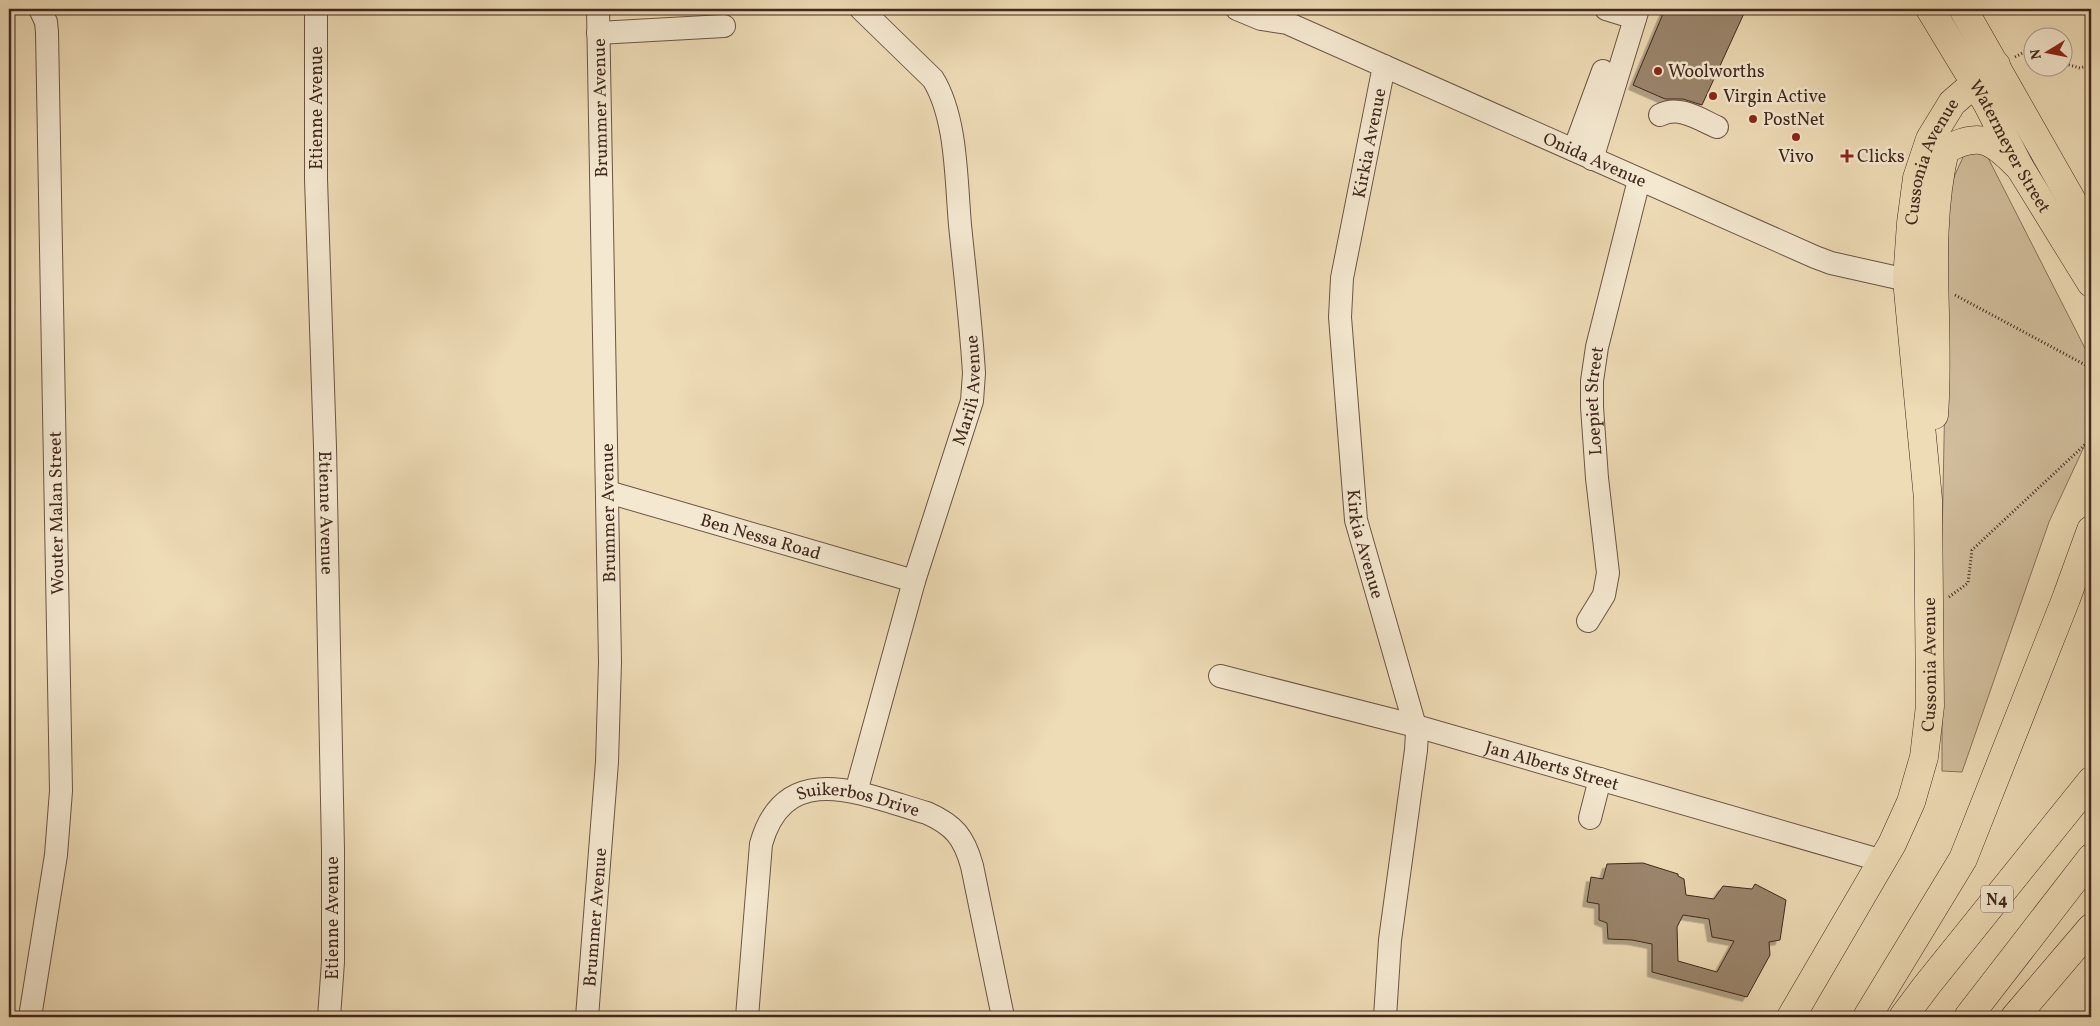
<svg xmlns="http://www.w3.org/2000/svg" width="2100" height="1026" font-family="Vollkorn,serif">
  <defs>
    <filter id="shadow"><feDropShadow dx="-4.5" dy="4.5" stdDeviation="0" flood-color="#0004"/></filter>
  </defs>
  <rect width="100%" height="100%" fill="#eedcb6"/>
  <filter id="stains"><feTurbulence type="fractalNoise" baseFrequency=".004" numOctaves="4"/><feColorMatrix values="0 0 0 0 .2 0 0 0 0 .09 0 0 0 0 .02 0 0 0 .5 -.17"/></filter>
  <radialGradient id="worn" r=".72"><stop offset=".6" stop-color="#630" stop-opacity="0"/><stop offset="1" stop-color="#630" stop-opacity=".3"/></radialGradient>
  <polygon fill="#d1bd9c" stroke="#89725d" points="1984,150 2091,360 2091,432 2049,522 1962,772 1942,771 1942,543 1949,188 1964,155"/>
  <g fill="#9b866d" stroke="#41281e" fill-rule="evenodd" filter="url(#shadow)">
    <polygon points="1665,9 1746,9 1702,105 1683,99 1665,99 1633,85"/>
    <path d="M1643,863L1678,874V876L1684,879L1686,895L1714,899L1723,886L1752,889L1755,884L1786,900L1780,940L1769,942L1770,955L1747,997L1652,972V944L1632,940L1608,939L1607,923L1599,920V904L1587,902L1591,877L1603,879L1607,864ZM1683,915L1709,919L1712,937L1734,941L1717,972L1678,961L1677,927Z"/>
  </g>
  <g fill="none" stroke-linecap="round" stroke-linejoin="round">
    <defs>
      <g id="minor">
        <path id="s1" d="M316,9V179L325,447L333,850V962L329,1017"/>
        <path id="s2" d="M1237,9L1261,19L1287,23L1815,257L1831,263L1907,280"/>
        <polyline points="1606,9 1635,18"/>
        <polyline points="598,33 724,26"/>
        <path id="s3" d="M1384,66L1342,278L1340,317L1356,520L1417,733L1416,750L1390,940L1385,1017"/>
        <path d="M1660,115C1679,105 1699,119 1717,127"/>
        <polyline points="1574,150 1603,71"/>
        <polyline points="1592,159 1638,9"/>
        <path id="s4" d="M608,492L914,581"/>
        <path id="s5" d="M1588,621L1604,595L1608,573L1597,478L1592,407V381L1597,347L1639,180"/>
        <path id="s6" d="M1220,676L1416,726L1883,861"/>
        <path id="s7" d="M856,792L914,581L972,401L974,373C971,324 965,274 960,225C956,180 957,118 933,79L861,9"/>
        <polyline points="1590,818 1600,779"/>
        <polyline points="30,1017 56,855 61,791 47,32 46,22 40,9"/>
        <path id="s8" d="M587,1017L607,762L610,662L598,9"/>
        <path id="s9" d="M747,1017L761,844C786,756 866,796 927,813C954,825 964,837 972,866L1003,1017"/>
      </g>
      <g id="major">
        <path id="s10" d="M1930,9L1987,103L2020,168L2091,283"/>
        <polyline points="1963,9 2091,234"/>
        <path d="M1934,415C1941,327 1924,237 1945,150C1981,130 1994,141 2020,168"/>
        <path id="s11" d="M1791,1017L1892,844L1911,802L1924,757L1930,706L1928,499L1907,280L1911,223L1917,178L1930,139L1952,103L1996,65"/>
      </g>
      <g id="highway">
        <polyline points="1867,1017 1963,859 2066,599 2091,530"/>
        <polyline points="1903,1017 1927,985 2091,781"/>
        <polyline points="1968,1017 2091,858"/>
        <polyline points="2015,1017 2091,928"/>
      </g>
    </defs>
    <use href="#minor" stroke="#6c5544" stroke-width="24"/>
    <use href="#major" stroke="#41281e" stroke-width="29"/>
    <use href="#highway" stroke="#41281e" stroke-width="29"/>
    <g stroke="#41281e" stroke-width="3" stroke-dasharray="1 2.5" stroke-linecap="butt">
      <polyline points="2015,57 2026,51 2032,53"/>
      <polyline points="2062,63 2080,68 2091,65"/>
      <polyline points="1955,295 2091,368"/>
      <polyline points="1949,597 1968,583 1972,550 2091,439"/>
    </g>
    <use href="#minor" stroke="#f4e8d0" stroke-width="22"/>
    <use href="#major" stroke="#eedcb6" stroke-width="28"/>
    <use href="#highway" stroke="#eedcb6" stroke-width="28"/>
  </g>
  <g fill="#8f2418" stroke="#f4e8d0" stroke-width="2">
    <circle cx="1658" cy="71" r="5"/>
    <circle cx="1713" cy="96" r="5"/>
    <circle cx="1753" cy="119" r="5"/>
    <circle cx="1796" cy="137" r="5"/>
    <path d="M1844.5 148.5h5v5h5v5h-5v5h-5v-5h-5v-5h5z"/>
  </g>
  <g text-anchor="middle" stroke-width="5" stroke-linejoin="round" paint-order="stroke">
    <rect fill="#f4e8d0" stroke="#776253" stroke-width="1" x="1981" y="885.5" width="32" height="27" rx="4"/>
    <g font-size="16" font-weight="bold" fill="#41281e">
      <text x="1997" y="905">N4</text>
    </g>
    <g font-size="18" fill="#41281e" stroke="#f4e8d0" text-anchor="start">
      <text x="1668" y="77">Woolworths</text>
      <text x="1723" y="102">Virgin Active</text>
      <text x="1763" y="125">PostNet</text>
      <text x="1796" y="162" text-anchor="middle">Vivo</text>
      <text x="1857" y="162">Clicks</text>
    </g>
    <g font-size="18" fill="#41281e" stroke="#f4e8d0">
      <text transform="translate(316 108) rotate(-90)" y="6">Etienne Avenue</text>
      <text transform="translate(600 108) rotate(-91)" y="6">Brummer Avenue</text>
      <text transform="translate(1369 143) rotate(-79)" y="6">Kirkia Avenue</text>
      <text dy="6" stroke="none"><textPath href="#s10" startOffset="159">Watermeyer Street</textPath></text>
      <text dy="6" stroke="none"><textPath href="#s2" startOffset="389">Onida Avenue</textPath></text>
      <text dy="6" stroke="none"><textPath href="#s11" startOffset="894">Cussonia Avenue</textPath></text>
      <text dy="6" stroke="none"><textPath href="#s7" startOffset="418">Marili Avenue</textPath></text>
      <text dy="6" stroke="none"><textPath href="#s5" startOffset="226">Loepiet Street</textPath></text>
      <text transform="translate(56 513) rotate(-91)" y="6">Wouter Malan Street</text>
      <text dy="6" stroke="none"><textPath href="#s1" startOffset="504">Etienne Avenue</textPath></text>
      <text transform="translate(608 513) rotate(-91)" y="6">Brummer Avenue</text>
      <text dy="6" stroke="none"><textPath href="#s4" startOffset="159">Ben Nessa Road</textPath></text>
      <text dy="6" stroke="none"><textPath href="#s3" startOffset="484">Kirkia Avenue</textPath></text>
      <text dy="6" stroke="none"><textPath href="#s11" startOffset="386">Cussonia Avenue</textPath></text>
      <text dy="6" stroke="none"><textPath href="#s6" startOffset="344">Jan Alberts Street</textPath></text>
      <text dy="6" stroke="none"><textPath href="#s9" startOffset="299">Suikerbos Drive</textPath></text>
      <text transform="translate(332 918) rotate(-90)" y="6">Etienne Avenue</text>
      <text dy="6" stroke="none"><textPath href="#s8" startOffset="100">Brummer Avenue</textPath></text>
    </g>
  </g>
  <rect width="2100" height="1026" fill="none" stroke="#eedcb6" stroke-width="30"/>
  <rect x="10" y="10" width="2080" height="1006" fill="none" stroke="#41281e" stroke-width="2.5"/>
  <rect x="15" y="15" width="2070" height="996" fill="none" stroke="#41281e"/>
  <g transform="translate(2048 52) rotate(260)"><circle r="24" fill="#f4e8d0" stroke="#ac9b89"/>
  <path d="M0-4L9 19L0 12L-9 19Z" fill="#8f2418"/>
  <text y="-8" font-size="14" font-weight="bold" text-anchor="middle" fill="#41281e">N</text>
  </g>
  <rect width="100%" height="100%" filter="url(#stains)"/>
  <rect width="100%" height="100%" fill="url(#worn)"/>
</svg>
